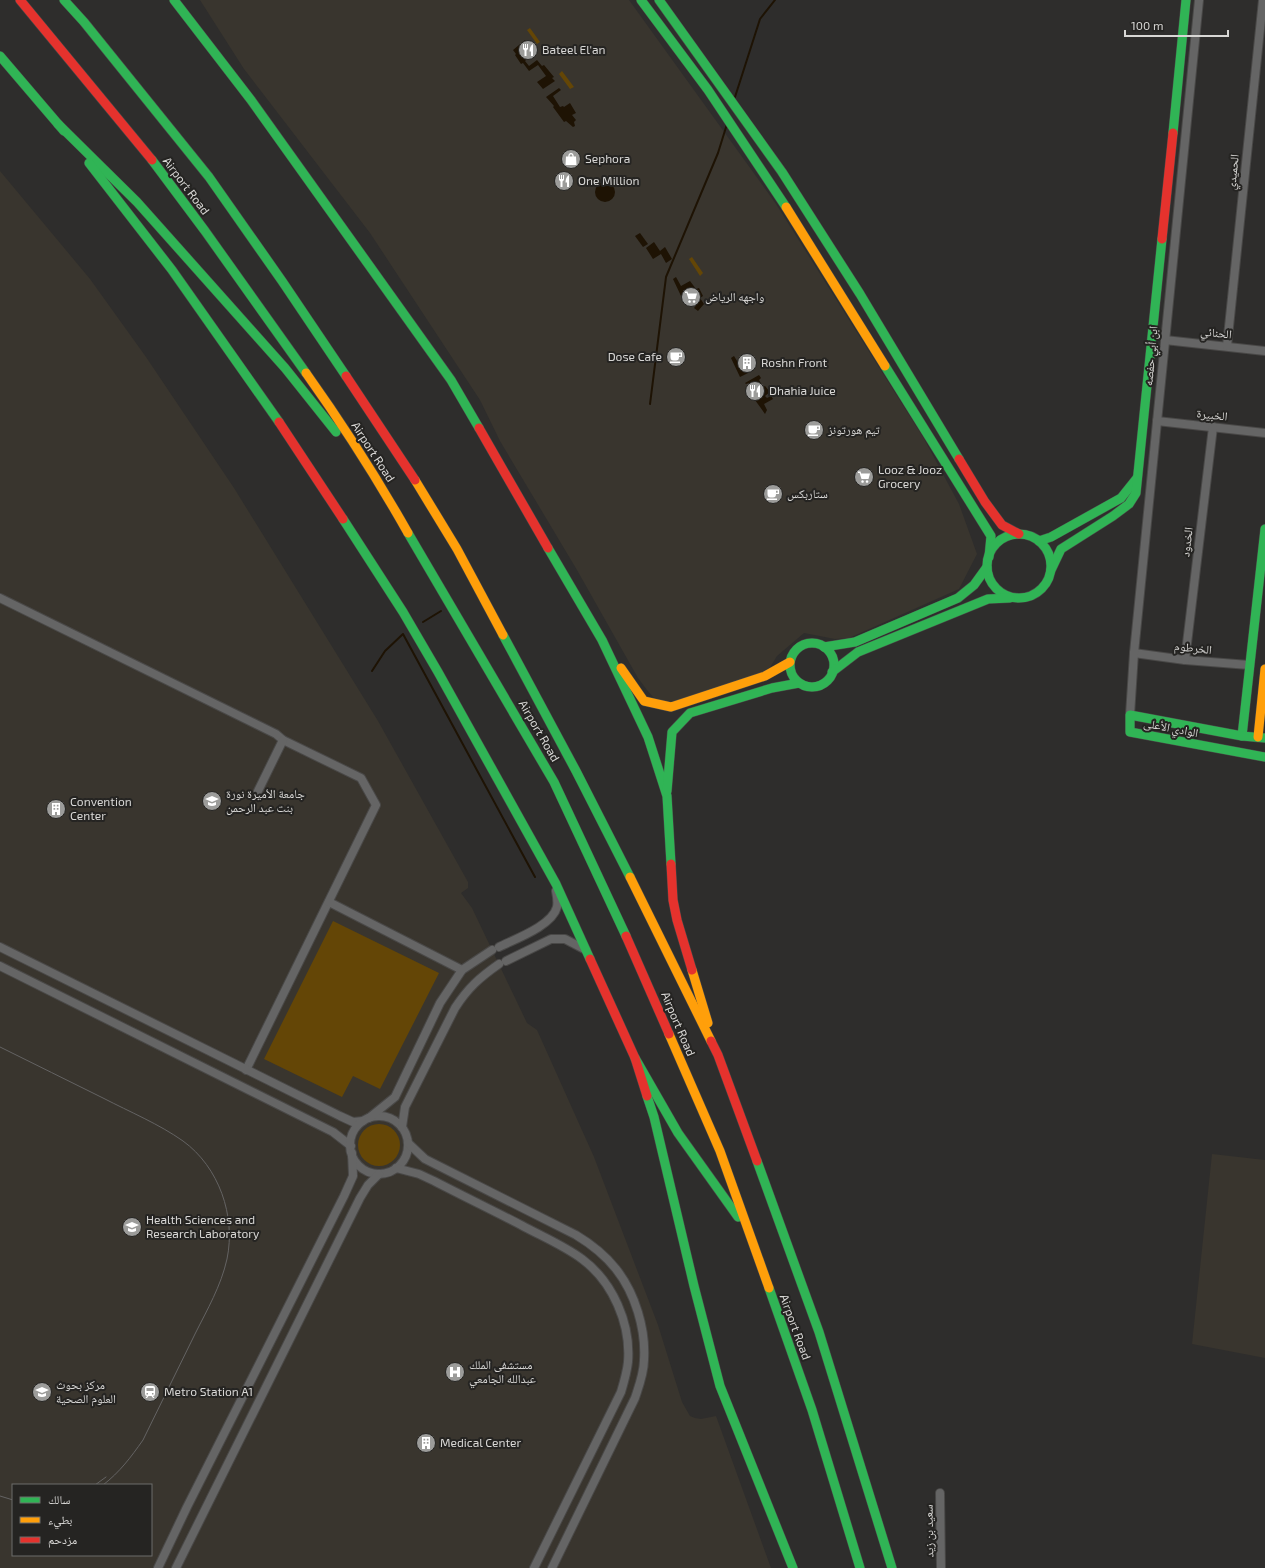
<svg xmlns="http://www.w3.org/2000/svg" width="1265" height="1568" font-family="'Exo 2','Noto Naskh Arabic',sans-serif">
  <rect width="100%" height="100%" fill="#2e2d2c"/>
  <g fill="#39352e" fill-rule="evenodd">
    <polygon points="200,0 629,0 776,204 923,437 959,504 977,554 959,589 849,638 835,639 804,633 777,656 766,674 676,702 662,701 653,697 647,690 638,678 577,570 500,441 480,400 370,233 244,69"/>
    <path d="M0,171L90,279L146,357L234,488L378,721L468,882V888L461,893L472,908L527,1023L537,1030L594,1157L658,1325L682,1402L690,1416L695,1418L701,1419L716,1416L771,1568H0ZM13,1485H151V1555H13Z"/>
    <polygon points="1212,1154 1265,1160 1265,1358 1192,1344"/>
  </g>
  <g fill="#644606">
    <polygon points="530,28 540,42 537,44 527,30"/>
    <polygon points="562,71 574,87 570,89 559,74"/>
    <polygon points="692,257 703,273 700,276 689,259"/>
    <polygon points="333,921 439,973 380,1089 353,1076 342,1097 264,1059"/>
    <circle cx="379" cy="1145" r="21"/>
  </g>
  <g fill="#1e1304">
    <polygon points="525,40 527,43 519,49 527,59 525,61 529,66 537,60 542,66 544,65 554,77 552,78 555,81 543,89 537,82 546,76 538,65 529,71 523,63 521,64 515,55 516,54 513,50"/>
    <polygon points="559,88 561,90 553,96 560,107 563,106 564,107 570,103 576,113 572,115 576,120 574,122 575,126 573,127 566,121 564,122 553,107 554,106 546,97"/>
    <circle cx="605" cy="192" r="10"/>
    <polygon points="640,233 648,244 643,247 635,236"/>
    <polygon points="654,242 660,251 665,247 672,259 666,263 661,254 653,259 646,248"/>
    <polygon points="676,277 681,286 690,281 696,289 699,288 703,296 700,298 704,304 698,311 694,308 699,302 689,290 681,296 673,279"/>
    <polygon points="734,356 742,369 751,364 754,370 740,377 731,358"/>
    <polygon points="759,375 761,378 759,380 763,387 765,386 770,392 765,396 767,398 771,396 773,399 764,404 767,410 765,414 755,400 764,394 757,383 751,387 749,383 746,384 745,383"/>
  </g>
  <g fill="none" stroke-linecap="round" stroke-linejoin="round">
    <g stroke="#1e1304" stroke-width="2">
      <polyline points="735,97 760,19 775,0"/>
      <polyline points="650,404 666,277 718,153 727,124"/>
      <polyline points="423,622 441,611"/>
      <polyline points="372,671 385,651 403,634 535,877"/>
    </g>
    <defs>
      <g id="street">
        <polyline points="1165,340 1265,351"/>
        <polyline points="1227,346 1263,0"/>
        <polyline points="1157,421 1265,433"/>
        <polyline points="0,598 276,734 283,740 361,778 376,805 246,1070"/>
        <polyline points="1134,653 1185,660 1249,665"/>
        <polyline points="1185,660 1213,427"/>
        <polyline points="1130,715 1134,653 1199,0"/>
        <polyline points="258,791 283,740"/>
        <polyline points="329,902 462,970"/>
        <polyline points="0,947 340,1116 353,1122 363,1121"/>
        <path d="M499,947C515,939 552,926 557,907C558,902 557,896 556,891"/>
        <polyline points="506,961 551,939 565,939 586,950"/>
        <polyline points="0,966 333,1132 351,1146"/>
        <circle cx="379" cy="1145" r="29"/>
        <polyline points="369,1118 395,1097 440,1003 462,970 492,950"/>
        <path d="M402,1127L405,1107L455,1008C468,988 479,978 499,964"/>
        <path d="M408,1143L425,1159L576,1235C591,1244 605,1255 616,1269C635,1293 646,1329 644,1360C644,1373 639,1386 635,1398L552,1568"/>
        <path d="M396,1168L419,1174L434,1181C463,1196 492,1210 521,1225C541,1236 563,1245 582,1259C613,1282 631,1324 628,1362C627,1372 624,1382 621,1392L534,1568"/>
        <polyline points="940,1493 941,1568"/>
        <polyline points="158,1568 187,1507 344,1196 353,1176 352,1153"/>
        <polyline points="176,1568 360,1198 368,1185 379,1174"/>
      </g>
      <g id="fast">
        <polyline points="64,0 84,22 209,177 282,281 346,376"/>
        <polyline points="174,0 251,100 451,380 479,428"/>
        <polyline points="641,0 708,90 786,207"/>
        <polyline points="659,0 782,172 860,294 959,459"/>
        <polyline points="0,56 64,131"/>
        <polyline points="58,124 137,202 285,368 336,432"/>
        <polyline points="1173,133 1186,0"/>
        <polyline points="152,160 205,231 306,373"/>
        <polyline points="89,163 172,270 279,422"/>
        <polyline points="885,366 991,536 989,557"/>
        <polyline points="343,519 403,612 438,672 556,884 590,959"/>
        <polyline points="408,533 554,782 626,936"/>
        <circle cx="1019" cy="566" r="32"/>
        <polyline points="1039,541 1051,537 1121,498 1137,478"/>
        <polyline points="548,548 602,640 648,737 667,796 671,864"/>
        <polyline points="1051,570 1061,549 1113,516 1129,504 1136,493 1162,239"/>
        <polyline points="503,635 576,771 630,877"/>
        <circle cx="812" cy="665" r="22"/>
        <polyline points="824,647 855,642 958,598 974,585 987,567"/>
        <polyline points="832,672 858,652 988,599 1010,598"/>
        <polyline points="1242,736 1265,529"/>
        <polyline points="1265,738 1242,736 1130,715 1130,732 1265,757"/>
        <polyline points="667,791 672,732 690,713 772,688 799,683"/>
        <polyline points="635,1058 678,1133 738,1217"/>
        <polyline points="647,1096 654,1117 694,1286 720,1386 793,1568"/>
        <polyline points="757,1161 819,1332 892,1568"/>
        <polyline points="769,1288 812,1410 860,1568"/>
      </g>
      <g id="slow">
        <polyline points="786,207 885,366"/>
        <path d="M306,373C343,425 377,478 408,533"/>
        <polyline points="415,480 457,549 503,635"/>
        <polyline points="621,668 644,701 671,707 765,676 790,662"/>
        <polyline points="1258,737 1265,669"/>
        <polyline points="630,877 711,1041"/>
        <polyline points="692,970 708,1023"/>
        <polyline points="669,1034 720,1151 769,1288"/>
      </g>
      <g id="jam">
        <polyline points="20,0 152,160"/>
        <polyline points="1162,239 1173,133"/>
        <polyline points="346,376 415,480"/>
        <polyline points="279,422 343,519"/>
        <polyline points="479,428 548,548"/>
        <polyline points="959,459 985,502 1002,525 1019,534"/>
        <polyline points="671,864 673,900 677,920 692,970"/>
        <polyline points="626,936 669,1034"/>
        <polyline points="590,959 635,1058 647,1096"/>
        <polyline points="711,1041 718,1055 757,1161"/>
      </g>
    </defs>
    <use href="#street" stroke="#494847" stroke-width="10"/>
    <use href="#fast" stroke="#494847" stroke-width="10"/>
    <use href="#slow" stroke="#494847" stroke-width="10"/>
    <use href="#jam" stroke="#494847" stroke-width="10"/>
    <use href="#street" stroke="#656565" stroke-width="8"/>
    <use href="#fast" stroke="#30b455" stroke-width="9"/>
    <use href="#slow" stroke="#ff9f0a" stroke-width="9"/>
    <use href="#jam" stroke="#e5322d" stroke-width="9"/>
    <g stroke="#646363" stroke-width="1">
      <path d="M0,1047C34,1064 69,1081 103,1098C130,1112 159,1124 183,1141C219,1167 236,1216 227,1259C221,1286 207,1310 195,1334C178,1369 160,1405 143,1440C131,1457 120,1472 103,1485"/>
      <polyline points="95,1485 106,1477"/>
      <polyline points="0,1496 13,1500"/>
    </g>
  </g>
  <defs>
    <symbol id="restaurant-disc" viewBox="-11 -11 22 22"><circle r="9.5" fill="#9c9c9a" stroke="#252422"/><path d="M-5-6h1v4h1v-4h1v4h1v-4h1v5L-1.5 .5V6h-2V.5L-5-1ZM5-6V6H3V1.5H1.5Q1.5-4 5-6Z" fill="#fff"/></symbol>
    <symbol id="shop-disc" viewBox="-11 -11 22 22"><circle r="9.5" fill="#9c9c9a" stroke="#252422"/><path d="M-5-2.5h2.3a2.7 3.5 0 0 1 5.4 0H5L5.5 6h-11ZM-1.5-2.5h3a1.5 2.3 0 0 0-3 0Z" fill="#fff"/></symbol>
    <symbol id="supermarket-disc" viewBox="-11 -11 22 22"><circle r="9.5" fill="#9c9c9a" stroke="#252422"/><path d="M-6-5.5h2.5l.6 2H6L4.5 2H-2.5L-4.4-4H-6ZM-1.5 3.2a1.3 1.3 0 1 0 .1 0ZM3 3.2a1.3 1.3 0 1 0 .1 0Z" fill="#fff"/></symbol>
    <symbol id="cafe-disc" viewBox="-11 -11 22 22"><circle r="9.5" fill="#9c9c9a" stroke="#252422"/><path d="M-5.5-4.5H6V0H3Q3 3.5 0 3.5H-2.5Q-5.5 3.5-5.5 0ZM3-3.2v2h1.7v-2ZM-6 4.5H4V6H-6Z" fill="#fff"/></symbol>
    <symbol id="building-disc" viewBox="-11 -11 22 22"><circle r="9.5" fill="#9c9c9a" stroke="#252422"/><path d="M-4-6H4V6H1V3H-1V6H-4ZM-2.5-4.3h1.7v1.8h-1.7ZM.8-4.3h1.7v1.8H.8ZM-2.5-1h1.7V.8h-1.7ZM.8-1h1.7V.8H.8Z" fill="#fff"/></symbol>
    <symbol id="university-disc" viewBox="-11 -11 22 22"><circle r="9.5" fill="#9c9c9a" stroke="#252422"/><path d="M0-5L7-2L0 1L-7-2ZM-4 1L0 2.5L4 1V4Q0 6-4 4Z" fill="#fff"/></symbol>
    <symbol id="hospital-disc" viewBox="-11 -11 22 22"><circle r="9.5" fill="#9c9c9a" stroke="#252422"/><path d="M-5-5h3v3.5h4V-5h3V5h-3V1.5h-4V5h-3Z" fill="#fff"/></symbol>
    <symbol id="station-disc" viewBox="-11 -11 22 22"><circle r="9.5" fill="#9c9c9a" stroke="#252422"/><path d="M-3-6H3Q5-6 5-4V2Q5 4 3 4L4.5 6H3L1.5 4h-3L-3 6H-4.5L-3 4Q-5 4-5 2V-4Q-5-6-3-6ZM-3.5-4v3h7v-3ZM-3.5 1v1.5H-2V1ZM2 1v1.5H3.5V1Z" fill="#fff"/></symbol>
  </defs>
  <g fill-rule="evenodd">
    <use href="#restaurant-disc" x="517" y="39" width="22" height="22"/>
    <use href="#shop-disc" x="560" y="148" width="22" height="22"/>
    <use href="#restaurant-disc" x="553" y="170" width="22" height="22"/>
    <use href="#supermarket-disc" x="680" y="286" width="22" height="22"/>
    <use href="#cafe-disc" x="665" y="346" width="22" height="22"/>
    <use href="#building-disc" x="736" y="352" width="22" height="22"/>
    <use href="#restaurant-disc" x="744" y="380" width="22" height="22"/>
    <use href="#cafe-disc" x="803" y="419" width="22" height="22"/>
    <use href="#supermarket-disc" x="853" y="466" width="22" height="22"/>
    <use href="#cafe-disc" x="762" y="483" width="22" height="22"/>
    <use href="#university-disc" x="201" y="790" width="22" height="22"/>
    <use href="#building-disc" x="45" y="798" width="22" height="22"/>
    <use href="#university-disc" x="121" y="1216" width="22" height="22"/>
    <use href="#hospital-disc" x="444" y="1361" width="22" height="22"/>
    <use href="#university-disc" x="31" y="1381" width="22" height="22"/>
    <use href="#station-disc" x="139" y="1381" width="22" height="22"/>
    <use href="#building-disc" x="415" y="1432" width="22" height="22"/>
  </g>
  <g text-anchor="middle" stroke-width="4" stroke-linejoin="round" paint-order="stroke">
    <g font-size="12" fill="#d8d7d5" stroke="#252422" text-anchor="start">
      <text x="542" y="54">Bateel El'an</text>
      <text x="585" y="163">Sephora</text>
      <text x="578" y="185">One Million</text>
      <text x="705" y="301">واجهه الرياض</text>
      <text x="662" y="361" text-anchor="end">Dose Cafe</text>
      <text x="761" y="367">Roshn Front</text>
      <text x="769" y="395">Dhahia Juice</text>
      <text x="828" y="434">تيم هورتونز</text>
      <text x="878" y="474">Looz &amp; Jooz<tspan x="878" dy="14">Grocery</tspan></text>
      <text x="787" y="498">ستاربكس</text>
      <text x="226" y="798">جامعة الأميرة نورة<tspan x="226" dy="14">بنت عبد الرحمن</tspan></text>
      <text x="70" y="806">Convention<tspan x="70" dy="14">Center</tspan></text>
      <text x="146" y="1224">Health Sciences and<tspan x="146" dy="14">Research Laboratory</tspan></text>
      <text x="469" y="1369">مستشفى الملك<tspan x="469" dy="14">عبدالله الجامعي</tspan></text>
      <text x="56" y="1389">مركز بحوث<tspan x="56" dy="14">العلوم الصحية</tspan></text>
      <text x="164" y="1396">Metro Station A1</text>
      <text x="440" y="1447">Medical Center</text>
    </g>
    <g font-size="12" fill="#d8d7d5" stroke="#252422">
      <text transform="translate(1233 172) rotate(-84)" y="4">الحميدي</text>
      <text transform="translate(186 186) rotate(53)" y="4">Airport Road</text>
      <text transform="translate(1216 333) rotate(6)" y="4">الحنائي</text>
      <text transform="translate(1151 356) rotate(-85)" y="4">ابن أبي حفصه</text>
      <text transform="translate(1212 415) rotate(6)" y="4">الخبيرة</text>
      <text transform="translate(373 452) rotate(57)" y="4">Airport Road</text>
      <text transform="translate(1187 542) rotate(-83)" y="4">الخدود</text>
      <text transform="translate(1193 648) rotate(6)" y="4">الخرطوم</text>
      <text transform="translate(1171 728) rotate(11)" y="4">الوادي الأعلى</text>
      <text transform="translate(539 731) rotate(60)" y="4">Airport Road</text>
      <text transform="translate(678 1024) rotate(67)" y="4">Airport Road</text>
      <text transform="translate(795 1327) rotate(70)" y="4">Airport Road</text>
      <text transform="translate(929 1531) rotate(-91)" y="4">سعيد بن زيد</text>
    </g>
  </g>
  <rect x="12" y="1484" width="140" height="72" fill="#252422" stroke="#6d6c6a"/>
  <rect x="20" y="1497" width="20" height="6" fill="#30b455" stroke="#6d6c6a"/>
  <text x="48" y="1504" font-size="12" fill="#d8d7d5">سالك</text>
  <rect x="20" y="1517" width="20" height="6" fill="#ff9f0a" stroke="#6d6c6a"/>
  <text x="48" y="1524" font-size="12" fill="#d8d7d5">بطيء</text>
  <rect x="20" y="1537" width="20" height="6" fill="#e5322d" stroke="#6d6c6a"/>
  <text x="48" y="1544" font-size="12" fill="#d8d7d5">مزدحم</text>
  <path d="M1125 30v6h103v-6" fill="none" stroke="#d8d7d5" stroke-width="2"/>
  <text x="1131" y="30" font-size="12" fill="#d8d7d5" stroke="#252422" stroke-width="3" paint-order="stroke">100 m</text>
</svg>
